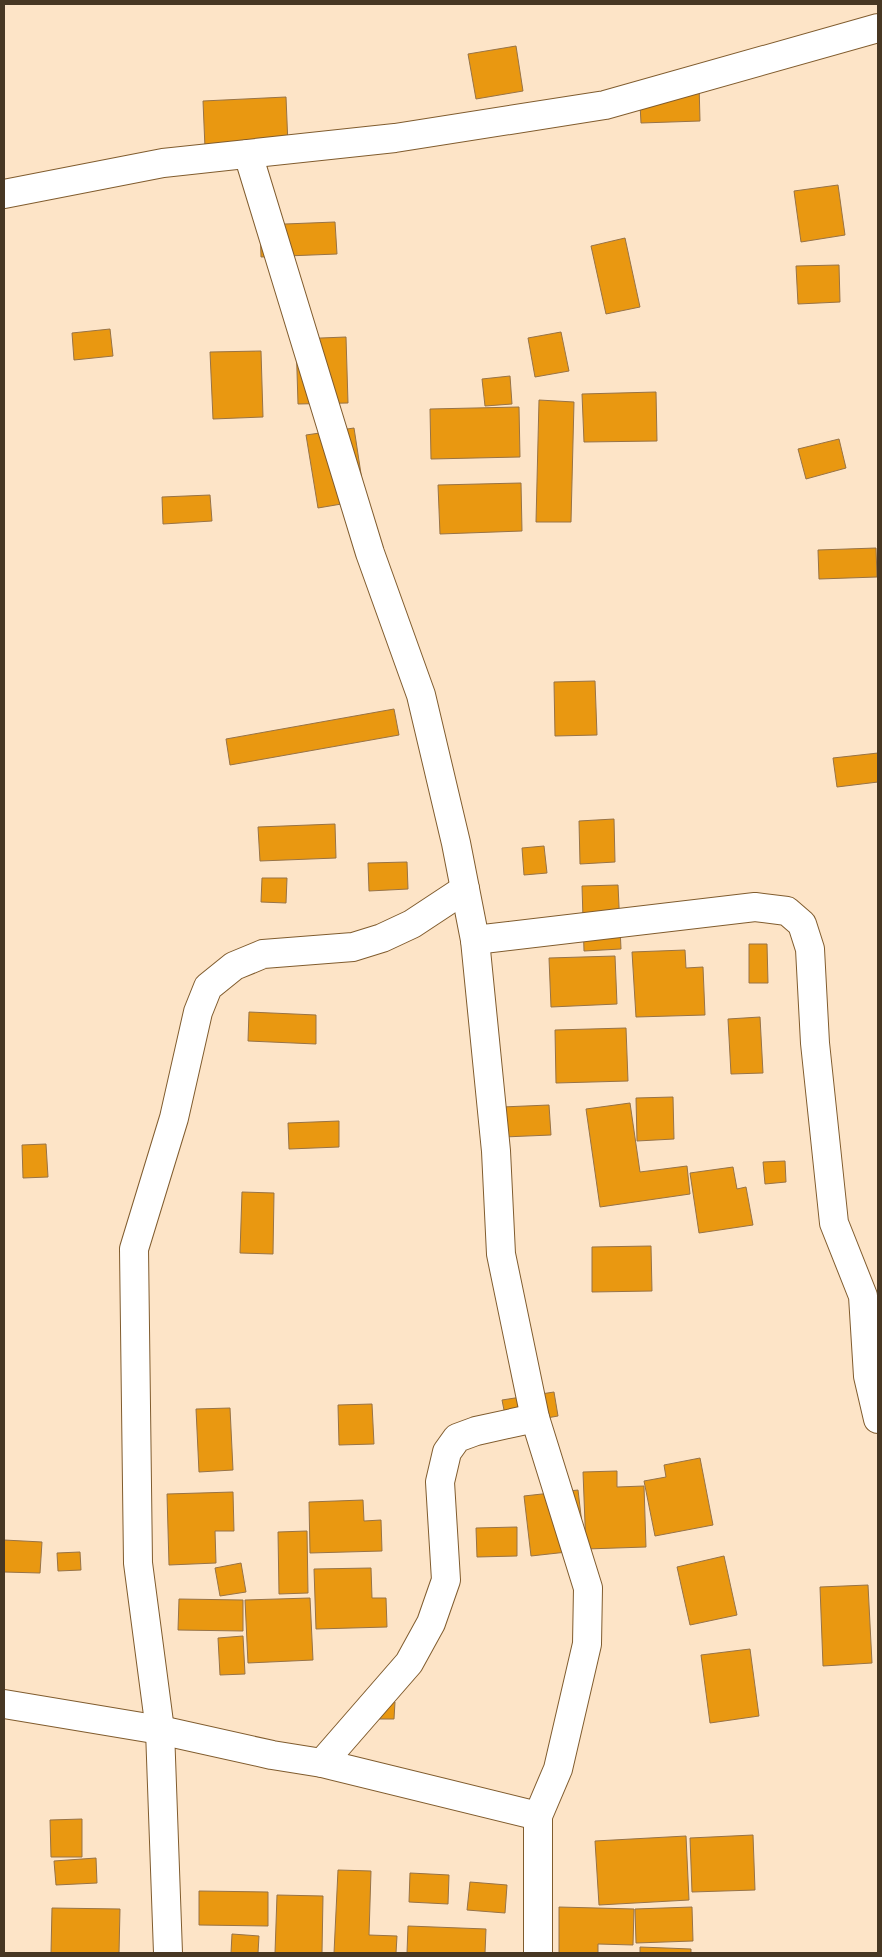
<svg xmlns="http://www.w3.org/2000/svg" width="882" height="1957" font-family="'Fira Sans',sans-serif">
  <rect width="100%" height="100%" fill="#fde4c7"/>
  <g fill="#e99811" stroke="#987346">
    <polygon points="516,46 523,91 476,99 468,54"/>
    <polygon points="699,83 700,121 641,123 639,86"/>
    <polygon points="286,97 288,145 205,148 203,101"/>
    <polygon points="838,185 845,235 801,242 794,191"/>
    <polygon points="335,222 337,254 261,257 260,225"/>
    <polygon points="625,238 640,307 606,314 591,246"/>
    <polygon points="839,265 840,302 798,304 796,266"/>
    <polygon points="110,329 113,356 74,360 72,333"/>
    <polygon points="561,332 569,371 535,377 528,338"/>
    <polygon points="346,337 348,403 298,404 296,339"/>
    <polygon points="261,351 263,417 213,419 210,352"/>
    <polygon points="510,376 512,404 485,406 482,379"/>
    <polygon points="656,392 657,441 584,442 582,394"/>
    <polygon points="539,400 574,402 571,522 536,522"/>
    <polygon points="519,407 520,457 431,459 430,409"/>
    <polygon points="354,428 365,500 318,508 306,435"/>
    <polygon points="839,439 846,468 806,479 798,449"/>
    <polygon points="521,483 522,531 440,534 438,485"/>
    <polygon points="210,495 212,521 163,524 162,497"/>
    <polygon points="876,548 877,577 819,579 818,550"/>
    <polygon points="595,681 597,735 555,736 554,682"/>
    <polygon points="394,709 399,735 230,765 226,739"/>
    <polygon points="878,753 878,782 837,787 833,758"/>
    <polygon points="614,819 615,862 580,864 579,821"/>
    <polygon points="335,824 336,858 260,861 258,827"/>
    <polygon points="544,846 547,873 524,875 522,848"/>
    <polygon points="407,862 408,889 369,891 368,863"/>
    <polygon points="262,878 287,878 286,903 261,902"/>
    <polygon points="618,885 621,949 584,951 582,886"/>
    <polygon points="749,944 767,944 768,983 749,983"/>
    <polygon points="685,950 686,968 703,967 705,1015 636,1017 632,952"/>
    <polygon points="615,956 617,1004 551,1007 549,958"/>
    <polygon points="249,1012 316,1015 316,1044 248,1041"/>
    <polygon points="760,1017 763,1073 731,1074 728,1019"/>
    <polygon points="626,1028 628,1081 556,1083 555,1030"/>
    <polygon points="673,1097 674,1139 637,1141 636,1098"/>
    <polygon points="630,1103 640,1172 687,1166 690,1194 600,1207 586,1109"/>
    <polygon points="549,1105 551,1135 504,1137 502,1107"/>
    <polygon points="339,1121 339,1147 289,1149 288,1123"/>
    <polygon points="46,1144 48,1177 23,1178 22,1145"/>
    <polygon points="785,1161 786,1182 765,1184 763,1162"/>
    <polygon points="733,1167 737,1189 746,1187 753,1225 699,1233 690,1173"/>
    <polygon points="242,1192 274,1193 273,1254 240,1253"/>
    <polygon points="651,1246 652,1291 592,1292 592,1247"/>
    <polygon points="554,1392 558,1416 507,1425 502,1400"/>
    <polygon points="372,1404 374,1444 339,1445 338,1405"/>
    <polygon points="230,1408 233,1470 199,1472 196,1409"/>
    <polygon points="700,1458 713,1525 655,1536 644,1481 666,1477 664,1465"/>
    <polygon points="617,1471 617,1487 644,1486 646,1547 586,1549 583,1472"/>
    <polygon points="578,1490 585,1550 531,1556 524,1496"/>
    <polygon points="233,1492 234,1531 215,1531 216,1563 169,1565 167,1494"/>
    <polygon points="363,1500 364,1521 381,1520 382,1551 310,1553 309,1502"/>
    <polygon points="517,1527 517,1556 477,1557 476,1528"/>
    <polygon points="307,1531 308,1593 279,1594 278,1532"/>
    <polygon points="4,1540 42,1542 40,1573 4,1572"/>
    <polygon points="80,1552 81,1570 58,1571 57,1553"/>
    <polygon points="724,1556 737,1615 690,1625 677,1567"/>
    <polygon points="241,1563 246,1592 220,1596 215,1568"/>
    <polygon points="371,1568 372,1598 386,1598 387,1627 316,1629 314,1569"/>
    <polygon points="868,1585 872,1663 823,1666 820,1587"/>
    <polygon points="310,1598 313,1660 248,1663 245,1600"/>
    <polygon points="179,1599 243,1600 243,1631 178,1630"/>
    <polygon points="243,1636 245,1674 220,1675 218,1638"/>
    <polygon points="750,1649 759,1716 710,1723 701,1655"/>
    <polygon points="369,1701 395,1702 394,1719 369,1719"/>
    <polygon points="82,1819 82,1857 51,1857 50,1820"/>
    <polygon points="753,1835 755,1890 692,1892 690,1838"/>
    <polygon points="686,1836 689,1900 599,1905 595,1841"/>
    <polygon points="96,1858 97,1883 56,1885 54,1861"/>
    <polygon points="338,1870 371,1871 369,1935 397,1936 396,1953 334,1953"/>
    <polygon points="410,1873 449,1875 448,1904 409,1902"/>
    <polygon points="470,1882 507,1885 505,1913 467,1910"/>
    <polygon points="199,1891 268,1892 268,1926 199,1925"/>
    <polygon points="277,1895 323,1896 322,1953 275,1953"/>
    <polygon points="559,1907 634,1909 633,1945 598,1944 598,1953 559,1953"/>
    <polygon points="692,1907 693,1941 636,1943 635,1909"/>
    <polygon points="52,1908 120,1909 119,1953 51,1953"/>
    <polygon points="408,1926 486,1929 485,1953 407,1953"/>
    <polygon points="232,1934 259,1936 258,1953 231,1953"/>
    <polygon points="640,1947 691,1949 691,1953 640,1953"/>
  </g>
  <g fill="none" stroke-linecap="round" stroke-linejoin="round">
    <defs>
      <g id="street">
        <polyline points="248,154 370,553 421,695 456,843 475,940 496,1151 501,1254 535,1418 588,1588 587,1644 558,1769 538,1816 538,1953"/>
        <polyline points="4,194 163,163 395,138 605,105 878,28"/>
        <polyline points="475,940 755,907 787,911 802,924 810,949 815,1043 834,1223 863,1296 868,1376 878,1419"/>
        <polyline points="4,1704 160,1730 272,1755 322,1763 538,1816"/>
        <polyline points="322,1763 409,1663 431,1623 446,1580 440,1482 447,1452 457,1438 476,1431 535,1418"/>
        <polyline points="168,1953 160,1730 138,1563 134,1249 174,1118 198,1012 208,987 234,966 263,954 353,947 382,938 412,924 465,889"/>
      </g>
    </defs>
    <use href="#street" stroke="#805c2e" stroke-width="30"/>
    <use href="#street" stroke="#fff" stroke-width="28"/>
  </g>
  <rect width="882" height="1957" fill="none" stroke="#473723" stroke-width="10"/>
</svg>
